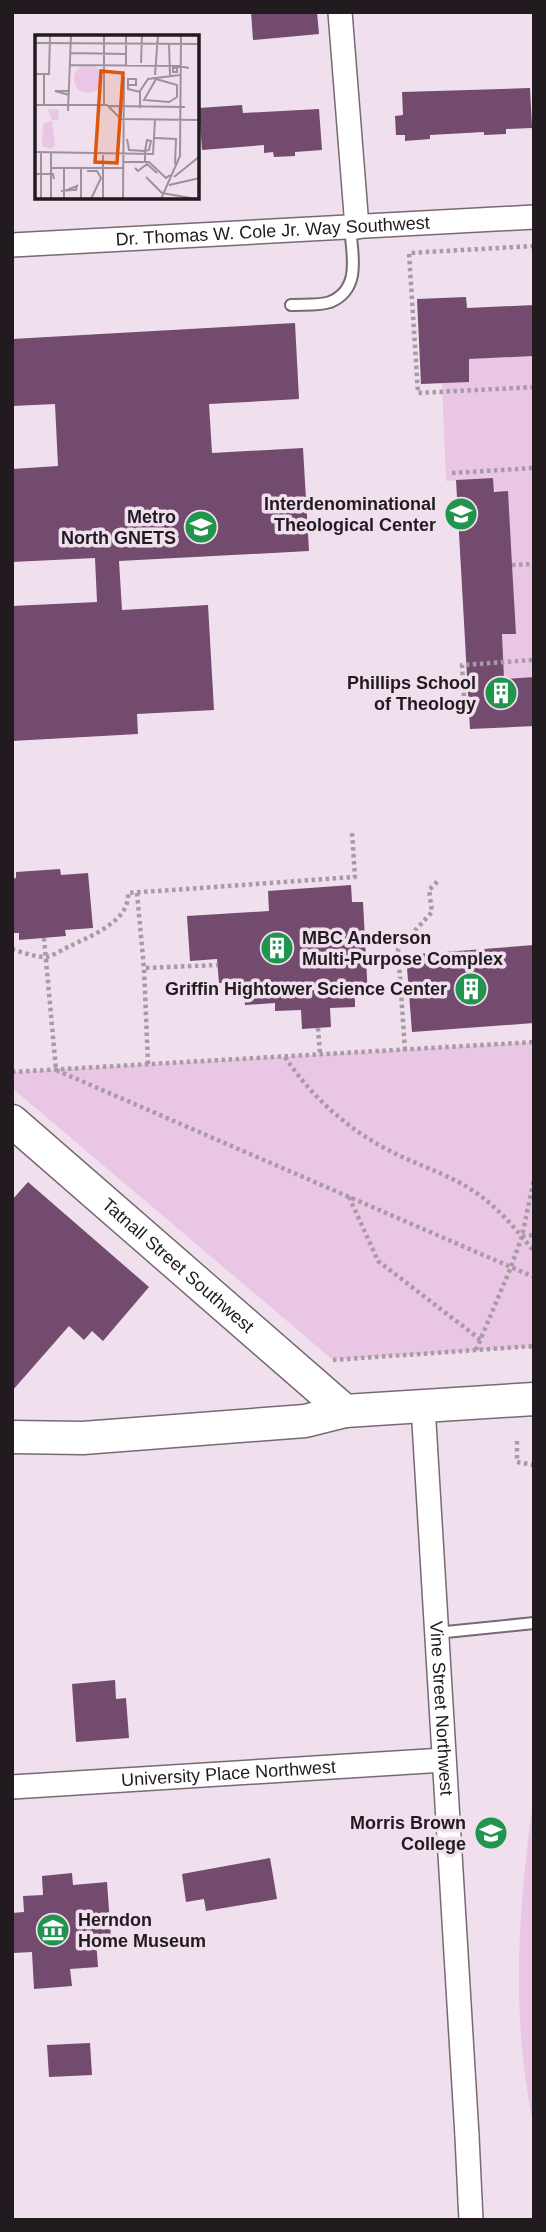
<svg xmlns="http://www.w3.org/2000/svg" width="546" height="2232" font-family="Arial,sans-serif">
  <rect width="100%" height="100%" fill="#f0dfed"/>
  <g fill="#e9c7e4">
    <polygon points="534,356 534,677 468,680 465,651 502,649 502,634 515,634 493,478 446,481 442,383 469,381 469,359"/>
    <polygon points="534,1042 534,1347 333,1360 12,1088 12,1072"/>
    <path d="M534,1795V2128C510,2016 518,1906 534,1795Z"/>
  </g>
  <g fill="#734b6e">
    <polygon points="251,12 317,12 319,34 253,40"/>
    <polygon points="530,88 532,128 506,129 506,134 484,135 484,132 430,135 430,139 405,141 405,135 396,135 395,116 403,115 402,92"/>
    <polygon points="242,105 243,113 319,109 322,150 295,152 295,156 274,157 273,152 264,153 264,145 202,150 199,108"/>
    <polygon points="466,297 467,308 534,305 534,356 469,359 469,382 421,384 417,299"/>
    <polygon points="295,323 299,399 209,404 212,453 303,448 309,551 119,561 122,610 208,605 214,710 137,714 138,734 12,741 12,606 97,602 95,558 12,562 12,469 58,466 55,404 12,406 12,339"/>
    <polygon points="493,478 494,492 508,491 512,565 516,634 502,634 504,679 534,677 534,726 470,729 456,480"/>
    <polygon points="60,869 61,875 88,873 93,928 65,930 66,936 19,940 19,933 12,933 12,879 16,878 16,872"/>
    <polygon points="351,885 352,902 363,902 368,997 355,998 355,1007 330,1008 331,1027 302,1029 301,1010 275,1011 275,1003 245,1005 244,982 219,983 217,959 190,961 187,916 269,911 268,891"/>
    <polygon points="534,945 534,1023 412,1032 406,955"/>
    <polygon points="28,1182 149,1287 103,1341 92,1331 84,1340 69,1326 12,1391 12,1200"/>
    <polygon points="115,1680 116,1699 126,1698 129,1738 76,1742 72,1684"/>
    <polygon points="270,1858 277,1899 206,1911 204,1899 186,1902 182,1874"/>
    <polygon points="72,1873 73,1885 107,1882 111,1938 96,1939 98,1967 70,1969 72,1986 34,1989 32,1952 13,1953 12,1913 24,1912 23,1896 43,1895 42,1876"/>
    <polygon points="90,2043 92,2075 49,2077 47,2045"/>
  </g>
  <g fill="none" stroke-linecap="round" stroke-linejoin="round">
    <defs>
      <g id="lane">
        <path d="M291,305C302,304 319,306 330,302C362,289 352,254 350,227"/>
        <polyline points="436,1633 534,1623"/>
      </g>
      <g id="street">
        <polyline points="340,12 357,227"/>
        <path id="s1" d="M12,245L534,217"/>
        <path id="s2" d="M423,1406L467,2136"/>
        <path id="s3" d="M12,1787L444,1760"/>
        <polyline points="470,2200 471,2220"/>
      </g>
      <g id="secondary">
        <path id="s4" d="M12,1121L345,1411"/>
        <polyline points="12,1437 83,1438 305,1421 345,1411 534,1399"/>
      </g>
    </defs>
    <use href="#lane" stroke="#786975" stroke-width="14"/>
    <use href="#street" stroke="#786975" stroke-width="26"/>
    <use href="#secondary" stroke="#786975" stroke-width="35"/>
    <g stroke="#a99ba6" stroke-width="4.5" stroke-dasharray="3.5 3.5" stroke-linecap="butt">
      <polyline points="534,246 409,253 418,393 534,387"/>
      <polyline points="452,473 534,468"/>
      <polyline points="512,565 534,564"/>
      <polyline points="469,713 465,713 462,665 534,660"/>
      <polyline points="137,893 144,968"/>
      <polyline points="44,938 56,1070 534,1277"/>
      <path d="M12,949C21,952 35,957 45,957C52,957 63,949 70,946C91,936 130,921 128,893L355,877L352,832"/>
      <polyline points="318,1028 320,1054"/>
      <polyline points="405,1050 398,949 432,912 429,890 440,879"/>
      <path d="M285,1057C313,1099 351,1132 396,1154C425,1168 456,1177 482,1197C502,1212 518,1232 534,1251"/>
      <polyline points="148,1064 144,968 218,965"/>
      <polyline points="12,1072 534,1042"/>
      <polyline points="349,1197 378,1261 481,1340"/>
      <polyline points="522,1236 534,1235"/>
      <polyline points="476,1350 511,1267 522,1236 534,1179"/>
      <polyline points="333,1360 534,1346"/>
      <polyline points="517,1441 517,1462 534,1465"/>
    </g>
    <use href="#lane" stroke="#fff" stroke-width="10"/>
    <use href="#street" stroke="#fff" stroke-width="23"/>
    <use href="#secondary" stroke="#fff" stroke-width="32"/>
    <defs>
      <polyline id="street-bridge" points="467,2136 470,2200"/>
    </defs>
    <use href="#street-bridge" stroke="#786975" stroke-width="26" stroke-linecap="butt"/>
    <use href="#street-bridge" stroke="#fff" stroke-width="23"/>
  </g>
  <defs>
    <symbol id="university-disc" viewBox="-11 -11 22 22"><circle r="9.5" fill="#21944e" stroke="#f0dfed"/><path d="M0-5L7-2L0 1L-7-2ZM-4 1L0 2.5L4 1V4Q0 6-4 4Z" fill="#fff"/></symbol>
    <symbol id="school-disc" viewBox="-11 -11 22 22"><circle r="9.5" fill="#21944e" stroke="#f0dfed"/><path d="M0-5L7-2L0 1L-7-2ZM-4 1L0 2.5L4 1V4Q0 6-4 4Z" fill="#fff"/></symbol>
    <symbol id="building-disc" viewBox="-11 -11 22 22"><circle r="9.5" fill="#21944e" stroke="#f0dfed"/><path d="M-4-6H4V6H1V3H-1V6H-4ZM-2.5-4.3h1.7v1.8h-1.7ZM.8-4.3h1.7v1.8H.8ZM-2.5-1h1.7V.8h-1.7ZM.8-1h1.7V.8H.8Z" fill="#fff"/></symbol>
    <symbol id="museum-disc" viewBox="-11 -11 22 22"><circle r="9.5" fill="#21944e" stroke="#f0dfed"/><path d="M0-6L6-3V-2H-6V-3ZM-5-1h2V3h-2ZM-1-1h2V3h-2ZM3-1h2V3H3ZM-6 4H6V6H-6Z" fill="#fff"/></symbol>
  </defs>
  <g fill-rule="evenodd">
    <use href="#university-disc" x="442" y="495" width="38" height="38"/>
    <use href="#school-disc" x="182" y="508" width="38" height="38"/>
    <use href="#building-disc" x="482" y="674" width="38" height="38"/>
    <use href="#building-disc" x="258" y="929" width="38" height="38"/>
    <use href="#building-disc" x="452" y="970" width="38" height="38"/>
    <use href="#university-disc" x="472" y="1814" width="38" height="38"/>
    <use href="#museum-disc" x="34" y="1911" width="38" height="38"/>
  </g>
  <g text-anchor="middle" stroke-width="7" stroke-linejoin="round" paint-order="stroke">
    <g font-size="18" fill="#211b20" stroke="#f0dfed">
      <text dy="6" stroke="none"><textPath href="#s1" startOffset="261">Dr. Thomas W. Cole Jr. Way Southwest</textPath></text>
      <text dy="6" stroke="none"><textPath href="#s4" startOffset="220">Tatnall Street Southwest</textPath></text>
      <text dy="6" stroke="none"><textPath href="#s2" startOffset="303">Vine Street Northwest</textPath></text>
      <text dy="6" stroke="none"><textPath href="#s3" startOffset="217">University Place Northwest</textPath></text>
    </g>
    <g font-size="18" font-weight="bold" fill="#211b20" stroke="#f0dfed" text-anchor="end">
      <text x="436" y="510">Interdenominational<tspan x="436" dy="21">Theological Center</tspan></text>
      <text x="176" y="523">Metro<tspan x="176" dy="21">North GNETS</tspan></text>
      <text x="476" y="689">Phillips School<tspan x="476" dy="21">of Theology</tspan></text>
      <text x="302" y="944" text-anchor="start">MBC Anderson<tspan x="302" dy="21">Multi-Purpose Complex</tspan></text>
      <text x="447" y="995">Griffin Hightower Science Center</text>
      <text x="466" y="1829">Morris Brown<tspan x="466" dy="21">College</tspan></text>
      <text x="78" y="1926" text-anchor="start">Herndon<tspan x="78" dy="21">Home Museum</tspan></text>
    </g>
  </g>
  <g transform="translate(35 35)">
    <rect width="164" height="164" fill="#f0dfed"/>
    <path d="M39 44a14 14 0 1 1 28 0a14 14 0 1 1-28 0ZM13,74L24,75L23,85H17L20,110L16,114L7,111L8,89L17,85Z" fill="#e9c7e4"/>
    <path fill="none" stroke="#9d919b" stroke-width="2" d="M0,8L165,9M134,9L135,40M36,18L91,19M106,28L107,0M35,30L145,31M91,30V0M142,32V37H138V33H139L143,32H149L154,33M0,39H14L15,0M120,40L123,0M121,44L142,50V62L134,67L109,65ZM93,50H101V44H93V54L105,57M34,60L20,56H35M0,70H72L86,84L165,85M9,70V39M69,70V0M74,71L150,72M105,73V56L113,44L145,40M33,76L36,0M120,103L141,104L140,129M92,104L94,115L110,116L114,115L116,106L112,105L110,116V127M0,117L118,119L120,85M68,118V164M88,127H114L131,143L135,140M16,133H88M29,133V164M46,133V164M100,133L103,136L112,129L122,138M52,136H62L66,143L56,164M0,139H18L19,144M111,142L127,158L161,164M139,142L165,121M134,150L165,143M32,155L42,151L41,155H32L27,156H26L37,155M6,164V117M16,164V117M88,164L89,42M126,164L145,121L146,0"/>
    <path fill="#de560d" fill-opacity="0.15" stroke="#de560d" stroke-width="3.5" d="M66,36L88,38L82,128L60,127Z"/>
    <rect width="164" height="164" fill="none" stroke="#211b20" stroke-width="3.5"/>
  </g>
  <rect width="546" height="2232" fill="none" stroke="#211b20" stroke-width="28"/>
</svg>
